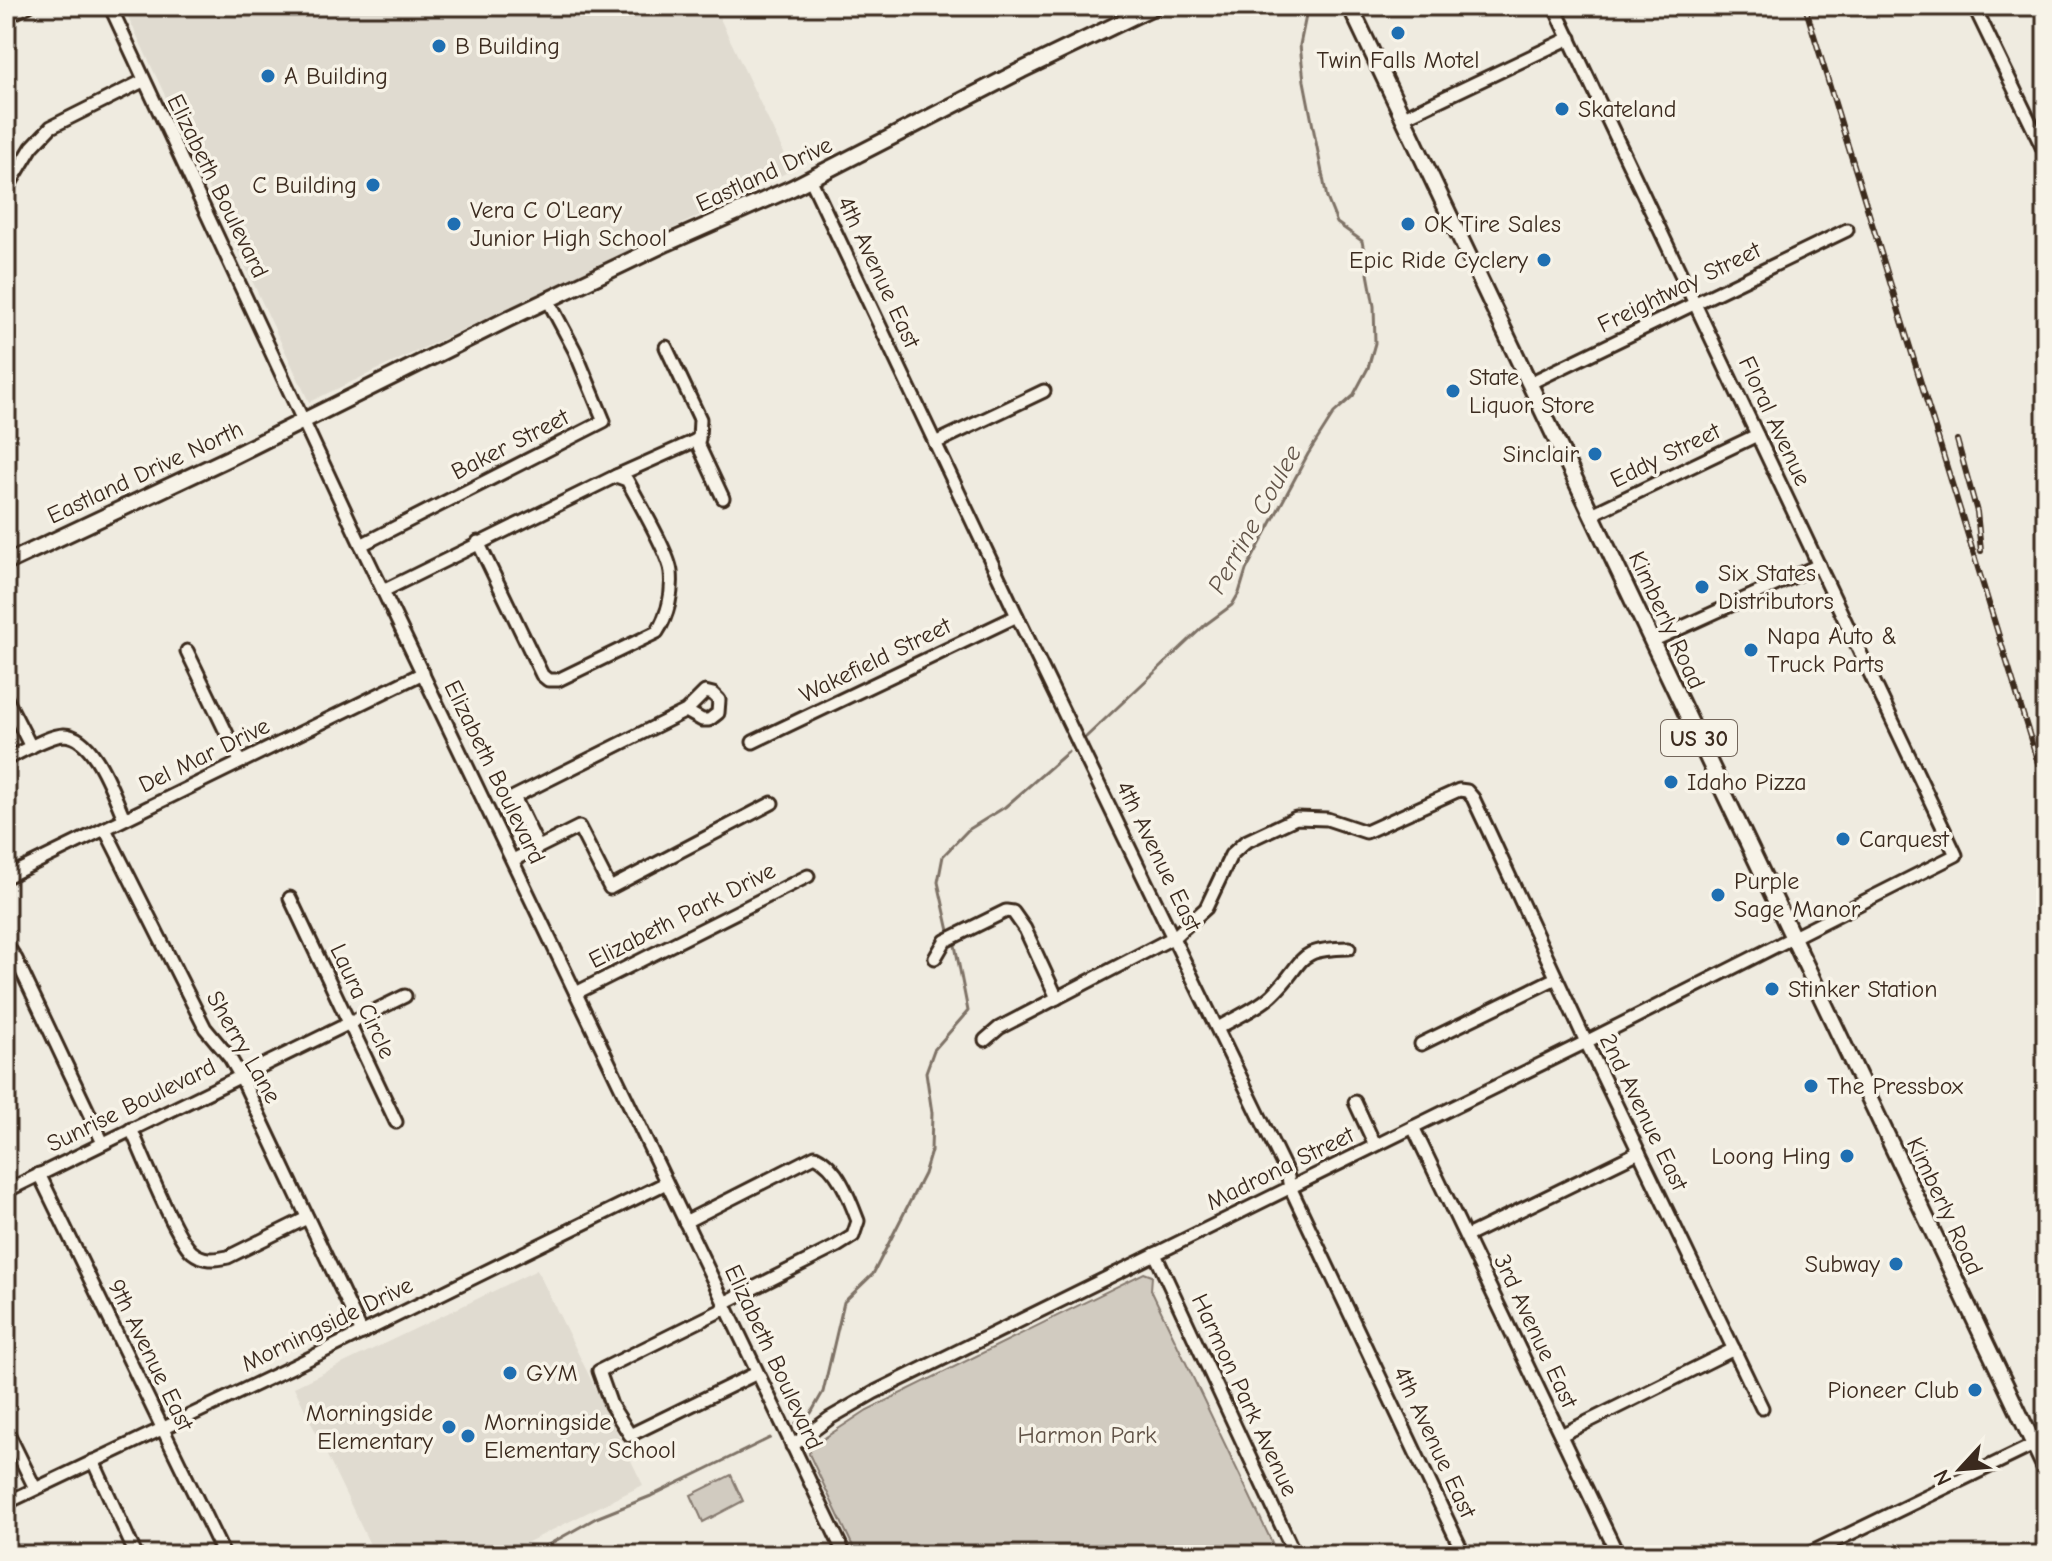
<svg xmlns="http://www.w3.org/2000/svg" width="2052" height="1561" font-family="'Comic Neue',sans-serif">
  <rect width="100%" height="100%" fill="#efebe0"/>
  <filter id="ink" filterUnits="userSpaceOnUse"><feTurbulence type="fractalNoise" baseFrequency=".0125" numOctaves="2"/><feDisplacementMap in="SourceGraphic" scale="16" xChannelSelector="R" yChannelSelector="G"/><feConvolveMatrix kernelMatrix="1 2 1 2 8 2 1 2 1" color-interpolation-filters="sRGB"/></filter>
  <g filter="url(#ink)">
    <g fill="#e0dbd0">
      <polygon points="123,6 714,6 792,170 572,278 309,402"/>
      <polygon points="537,1270 643,1485 502,1555 375,1555 294,1387"/>
    </g>
    <g fill="#d1cbc0" stroke="#867a6f" stroke-width="2">
      <polygon points="1144,1273 1152,1276 1151,1290 1278,1555 857,1555 809,1454 811,1447 867,1410"/>
      <polygon points="731,1475 743,1501 703,1522 691,1495"/>
    </g>
    <g fill="none" stroke-linecap="round" stroke-linejoin="round">
      <g stroke="#7e7266" stroke-width="3">
        <polyline points="1086,737 1205,625 1232,605 1239,593 1246,570 1308,454 1334,413 1353,396 1368,368 1375,343 1374,306 1362,241 1337,223 1327,198 1304,81 1300,45 1308,6"/>
        <polyline points="949,931 938,882 943,856 968,830 1005,807 1068,752"/>
        <polyline points="796,1423 811,1413 823,1392 844,1302 873,1274 924,1174 931,1151 932,1113 926,1072 934,1050 968,1011 955,945"/>
        <polyline points="530,1555 596,1518 651,1496 770,1438"/>
      </g>
      <defs>
        <g id="minor">
          <polyline points="110,6 361,545 845,1555"/>
          <polyline points="1974,6 2046,155"/>
          <polyline points="6,17 28,6"/>
          <polyline points="1404,117 1570,38"/>
          <polyline points="810,178 1017,616 1287,1173 1290,1187 1464,1555"/>
          <polyline points="6,190 32,147 51,127 143,81"/>
          <polyline points="1530,383 1847,230"/>
          <polyline points="696,440 723,498"/>
          <polyline points="935,443 1044,391"/>
          <polyline points="616,476 699,439 700,419 666,347"/>
          <polyline points="1592,514 1757,435"/>
          <polyline points="361,545 604,421 575,351 548,300"/>
          <path d="M383,591L616,476L627,480C637,499 669,553 671,572C673,593 668,615 657,632L558,680H548L542,675L478,542"/>
          <polyline points="1652,641 1819,565"/>
          <polyline points="187,651 240,761"/>
          <polyline points="6,698 31,747"/>
          <polyline points="753,742 1017,616"/>
          <path d="M6,759C20,753 49,735 64,735C95,736 113,794 124,818"/>
          <polyline points="105,829 205,1028 230,1058 241,1077 362,1333"/>
          <polyline points="538,847 514,797 686,711 705,692 713,694 719,700 718,713 709,720 702,720 686,711"/>
          <polyline points="513,860 579,827 610,888 772,803"/>
          <polyline points="6,877 423,673"/>
          <polyline points="290,898 396,1122"/>
          <polyline points="6,944 16,959 103,1143"/>
          <polyline points="935,958 945,941 1006,911 1013,912 1025,929 1057,998"/>
          <polyline points="576,993 808,876"/>
          <path d="M1218,1028C1235,1018 1258,1008 1272,995C1307,962 1292,949 1349,948"/>
          <polyline points="985,1040 999,1028 1174,937 1206,908 1231,855 1245,842 1296,818 1327,819 1366,832 1459,790 1467,791 1473,798 1490,834 1586,1042 1762,1408"/>
          <polyline points="1421,1044 1556,978"/>
          <polyline points="1355,1102 1375,1145"/>
          <polyline points="1413,1127 1618,1555"/>
          <path d="M131,1129C143,1155 175,1237 192,1252C203,1261 214,1260 228,1257L307,1218"/>
          <polyline points="39,1174 224,1555"/>
          <polyline points="6,1191 405,996"/>
          <path d="M685,1222L815,1156C838,1167 849,1197 858,1221L853,1236L837,1246L724,1303"/>
          <polyline points="1467,1236 1639,1152"/>
          <polyline points="1155,1254 1295,1555"/>
          <polyline points="726,1308 599,1371 611,1405 630,1435 757,1373"/>
          <polyline points="6,1429 35,1488"/>
          <polyline points="1561,1435 1734,1349"/>
          <polyline points="792,1446 830,1418 875,1392 1586,1042 1956,855 1554,6"/>
          <polyline points="93,1461 136,1555"/>
          <polyline points="6,1503 292,1367 666,1183"/>
          <polyline points="1806,1555 2046,1439"/>
        </g>
        <g id="major">
          <polyline points="1350,6 2046,1470"/>
          <polyline points="6,563 229,458 508,319 667,243 792,188 1022,70 1155,6"/>
        </g>
      </defs>
      <use href="#minor" stroke="#3b2a1e" stroke-width="17"/>
      <use href="#major" stroke="#3b2a1e" stroke-width="20"/>
      <use href="#minor" stroke="#f7f3e8" stroke-width="11"/>
      <use href="#major" stroke="#f7f3e8" stroke-width="14"/>
      <defs>
        <g id="rail">
          <polyline points="1805,6 2046,789"/>
          <polyline points="1957,440 1977,512 1981,551"/>
        </g>
      </defs>
      <use href="#rail" stroke="#3b2a1e" stroke-width="6"/>
      <use href="#rail" stroke="#f7f3e8" stroke-width="3" stroke-dasharray="9" stroke-linecap="butt"/>
    </g>
  </g>
  <g fill="#1f6fb2" stroke="#f7f3e8" stroke-width="3">
    <circle cx="1398" cy="33" r="8"/>
    <circle cx="439" cy="46" r="8"/>
    <circle cx="268" cy="76" r="8"/>
    <circle cx="1562" cy="109" r="8"/>
    <circle cx="373" cy="185" r="8"/>
    <circle cx="454" cy="224" r="8"/>
    <circle cx="1408" cy="224" r="8"/>
    <circle cx="1544" cy="260" r="8"/>
    <circle cx="1453" cy="391" r="8"/>
    <circle cx="1595" cy="454" r="8"/>
    <circle cx="1702" cy="587" r="8"/>
    <circle cx="1751" cy="650" r="8"/>
    <circle cx="1671" cy="782" r="8"/>
    <circle cx="1843" cy="839" r="8"/>
    <circle cx="1718" cy="895" r="8"/>
    <circle cx="1772" cy="989" r="8"/>
    <circle cx="1811" cy="1086" r="8"/>
    <circle cx="1847" cy="1156" r="8"/>
    <circle cx="1896" cy="1264" r="8"/>
    <circle cx="510" cy="1373" r="8"/>
    <circle cx="1975" cy="1390" r="8"/>
    <circle cx="449" cy="1427" r="8"/>
    <circle cx="468" cy="1436" r="8"/>
  </g>
  <g text-anchor="middle" stroke-width="7" stroke-linejoin="round" paint-order="stroke">
    <rect fill="#f7f3e8" stroke="#73665b" stroke-width="2" x="1661" y="720" width="76" height="36" rx="6"/>
    <g font-size="22" font-weight="bold" fill="#3b2a1e">
      <text x="1699" y="746">US 30</text>
    </g>
    <g font-size="24" fill="#3b2a1e" stroke="#f7f3e8" text-anchor="start">
      <text x="455" y="54">B Building</text>
      <text x="1398" y="68" text-anchor="middle">Twin Falls Motel</text>
      <text x="284" y="84">A Building</text>
      <text x="1578" y="117">Skateland</text>
      <text x="357" y="193" text-anchor="end">C Building</text>
      <text x="470" y="218">Vera C O'Leary<tspan x="470" dy="28">Junior High School</tspan></text>
      <text x="1424" y="232">OK Tire Sales</text>
      <text x="1528" y="268" text-anchor="end">Epic Ride Cyclery</text>
      <text x="1469" y="385">State<tspan x="1469" dy="28">Liquor Store</tspan></text>
      <text x="1579" y="462" text-anchor="end">Sinclair</text>
      <text x="1718" y="581">Six States<tspan x="1718" dy="28">Distributors</tspan></text>
      <text x="1767" y="644">Napa Auto &amp;<tspan x="1767" dy="28">Truck Parts</tspan></text>
      <text x="1687" y="790">Idaho Pizza</text>
      <text x="1859" y="847">Carquest</text>
      <text x="1734" y="889">Purple<tspan x="1734" dy="28">Sage Manor</tspan></text>
      <text x="1788" y="997">Stinker Station</text>
      <text x="1827" y="1094">The Pressbox</text>
      <text x="1831" y="1164" text-anchor="end">Loong Hing</text>
      <text x="1880" y="1272" text-anchor="end">Subway</text>
      <text x="526" y="1381">GYM</text>
      <text x="1959" y="1398" text-anchor="end">Pioneer Club</text>
      <text x="433" y="1421" text-anchor="end">Morningside<tspan x="433" dy="28">Elementary</tspan></text>
      <text x="484" y="1430">Morningside<tspan x="484" dy="28">Elementary School</tspan></text>
    </g>
    <g font-size="24" fill="#3b2a1e" stroke="#f7f3e8">
      <text transform="translate(764 174) rotate(-25)" y="8">Eastland Drive</text>
      <text transform="translate(218 186) rotate(64)" y="8">Elizabeth Boulevard</text>
      <text transform="translate(879 272) rotate(65)" y="8">4th Avenue East</text>
      <text transform="translate(1679 287) rotate(-26)" y="8">Freightway Street</text>
      <text transform="translate(1775 421) rotate(65)" y="8">Floral Avenue</text>
      <text transform="translate(510 444) rotate(-27)" y="8">Baker Street</text>
      <text transform="translate(1665 455) rotate(-26)" y="8">Eddy Street</text>
      <text transform="translate(145 472) rotate(-25)" y="8">Eastland Drive North</text>
      <text transform="translate(1667 620) rotate(65)" y="8">Kimberly Road</text>
      <text transform="translate(875 660) rotate(-26)" y="8">Wakefield Street</text>
      <text transform="translate(204 755) rotate(-26)" y="8">Del Mar Drive</text>
      <text transform="translate(495 772) rotate(64)" y="8">Elizabeth Boulevard</text>
      <text transform="translate(1159 856) rotate(64)" y="8">4th Avenue East</text>
      <text transform="translate(682 915) rotate(-27)" y="8">Elizabeth Park Drive</text>
      <text transform="translate(363 1001) rotate(65)" y="8">Laura Circle</text>
      <text transform="translate(244 1047) rotate(60)" y="8">Sherry Lane</text>
      <text transform="translate(131 1105) rotate(-26)" y="8">Sunrise Boulevard</text>
      <text transform="translate(1644 1112) rotate(64)" y="8">2nd Avenue East</text>
      <text transform="translate(1280 1168) rotate(-26)" y="8">Madrona Street</text>
      <text transform="translate(1945 1206) rotate(65)" y="8">Kimberly Road</text>
      <text transform="translate(327 1324) rotate(-26)" y="8">Morningside Drive</text>
      <text transform="translate(1536 1331) rotate(65)" y="8">3rd Avenue East</text>
      <text transform="translate(151 1355) rotate(64)" y="8">9th Avenue East</text>
      <text transform="translate(774 1357) rotate(65)" y="8">Elizabeth Boulevard</text>
      <text transform="translate(1245 1395) rotate(65)" y="8">Harmon Park Avenue</text>
      <text transform="translate(1435 1442) rotate(65)" y="8">4th Avenue East</text>
    </g>
    <g font-size="24" fill="#605246" stroke="#f7f3e8">
      <text x="1087" y="1443">Harmon Park</text>
    </g>
    <g font-size="26" font-style="italic" fill="#625448" stroke="#f7f3e8">
      <text transform="translate(1254 519) rotate(-61)" y="9">Perrine Coulee</text>
    </g>
  </g>
  <rect width="2052" height="1561" fill="none" stroke="#f7f3e8" stroke-width="32"/>
  <rect x="16" y="16" width="2020" height="1529" fill="none" stroke="#3b2a1e" stroke-width="3" filter="url(#ink)"/>
  <g transform="translate(1960 1469) rotate(244)" stroke="#f7f3e8" stroke-width="6" paint-order="stroke">
  <path d="M0-6L14 30L0 20L-14 30Z" fill="#3b2a1e"/>
  <text y="-12" font-size="22" font-weight="bold" text-anchor="middle" fill="#3b2a1e">N</text>
  </g>
</svg>
